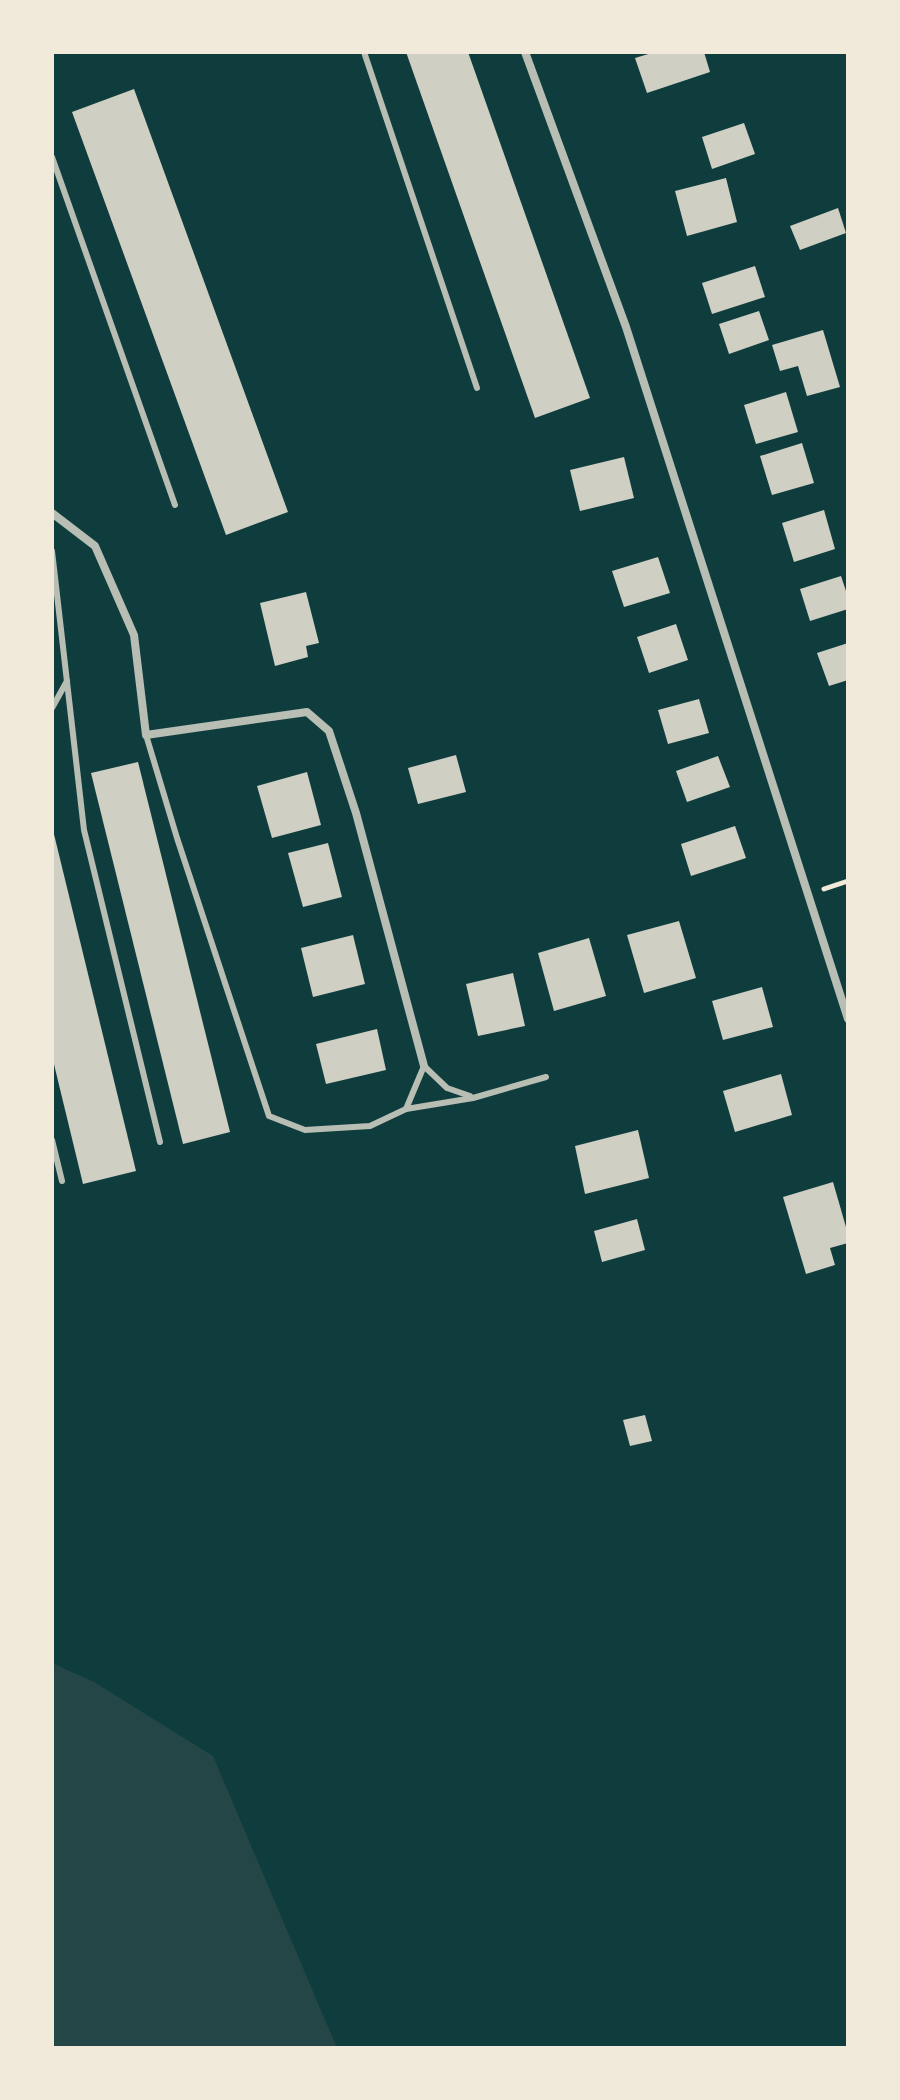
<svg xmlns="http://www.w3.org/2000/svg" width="900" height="2100" font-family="Helvetica,sans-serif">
  <rect width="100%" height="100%" fill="#0f3d3e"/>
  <polygon fill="#244646" points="52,1663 94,1682 213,1756 337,2048 52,2048"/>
  <g fill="#cfcfc3">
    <polygon points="406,52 468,52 590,398 535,418"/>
    <polygon points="655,52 704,52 710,72 647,93 635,58"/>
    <polygon points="134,89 288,512 226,535 72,112"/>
    <polygon points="744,123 755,154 712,169 702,137"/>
    <polygon points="726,178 737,222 687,236 675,191"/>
    <polygon points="838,208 846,233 800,250 790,226"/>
    <polygon points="755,266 765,297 712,314 702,283"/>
    <polygon points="759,311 769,340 729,354 719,324"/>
    <polygon points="823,330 840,387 807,396 798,366 780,371 772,345"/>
    <polygon points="786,392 798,432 756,444 744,405"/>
    <polygon points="802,443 814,483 772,495 760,456"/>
    <polygon points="624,457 634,498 580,511 570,470"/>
    <polygon points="824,510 835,549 794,562 782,523"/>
    <polygon points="658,557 670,593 624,607 612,571"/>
    <polygon points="841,576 848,597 848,609 810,621 800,589"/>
    <polygon points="306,592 319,643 306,646 308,657 275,666 260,603"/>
    <polygon points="676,624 688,660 649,673 637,637"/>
    <polygon points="848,643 848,680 829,686 817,653"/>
    <polygon points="699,699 709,733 668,744 658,710"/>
    <polygon points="456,755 466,792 418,804 408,768"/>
    <polygon points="718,756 730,787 687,802 676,771"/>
    <polygon points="138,762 230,1132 183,1144 91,773"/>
    <polygon points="307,772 321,825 272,838 257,786"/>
    <polygon points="52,826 136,1171 83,1184 52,1056"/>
    <polygon points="735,826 746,858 691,876 681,844"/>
    <polygon points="328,843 342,897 303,907 288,853"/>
    <polygon points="679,921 696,978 644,993 627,935"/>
    <polygon points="353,935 365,984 313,997 301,948"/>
    <polygon points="589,938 606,996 554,1011 538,953"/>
    <polygon points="513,973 525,1026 478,1036 466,984"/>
    <polygon points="762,987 773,1027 723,1040 712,1001"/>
    <polygon points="377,1029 386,1070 326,1084 316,1044"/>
    <polygon points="781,1074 792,1115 735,1132 723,1091"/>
    <polygon points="638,1130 649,1178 585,1194 575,1146"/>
    <polygon points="833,1182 848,1234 848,1243 830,1248 835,1265 806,1274 783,1197"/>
    <polygon points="637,1219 645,1250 602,1262 594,1231"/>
    <polygon points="645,1415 652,1441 630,1446 623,1420"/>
  </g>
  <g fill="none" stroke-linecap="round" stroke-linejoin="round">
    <polyline stroke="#f1e9da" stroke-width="5" points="824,889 848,881"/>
    <g stroke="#b8beb3" stroke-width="6">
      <polyline points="364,52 477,388"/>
      <polyline points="52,157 175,505"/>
      <polyline points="52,551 84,830 160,1142"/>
      <polyline points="52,708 67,681"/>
      <polyline points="146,735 177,838 269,1116 305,1130 370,1126 406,1109 473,1098 546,1077"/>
      <polyline points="406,1109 424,1066 447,1088 470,1096"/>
      <polyline points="52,1140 62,1181"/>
    </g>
    <g stroke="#b8beb3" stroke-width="8">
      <polyline points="525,52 626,327 848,1019"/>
      <polyline points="52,513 95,546 134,635 146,735 307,712 329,731 356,813 424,1066"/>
    </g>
  </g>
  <rect width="900" height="2100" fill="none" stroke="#f1e9da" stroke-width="108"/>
</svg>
